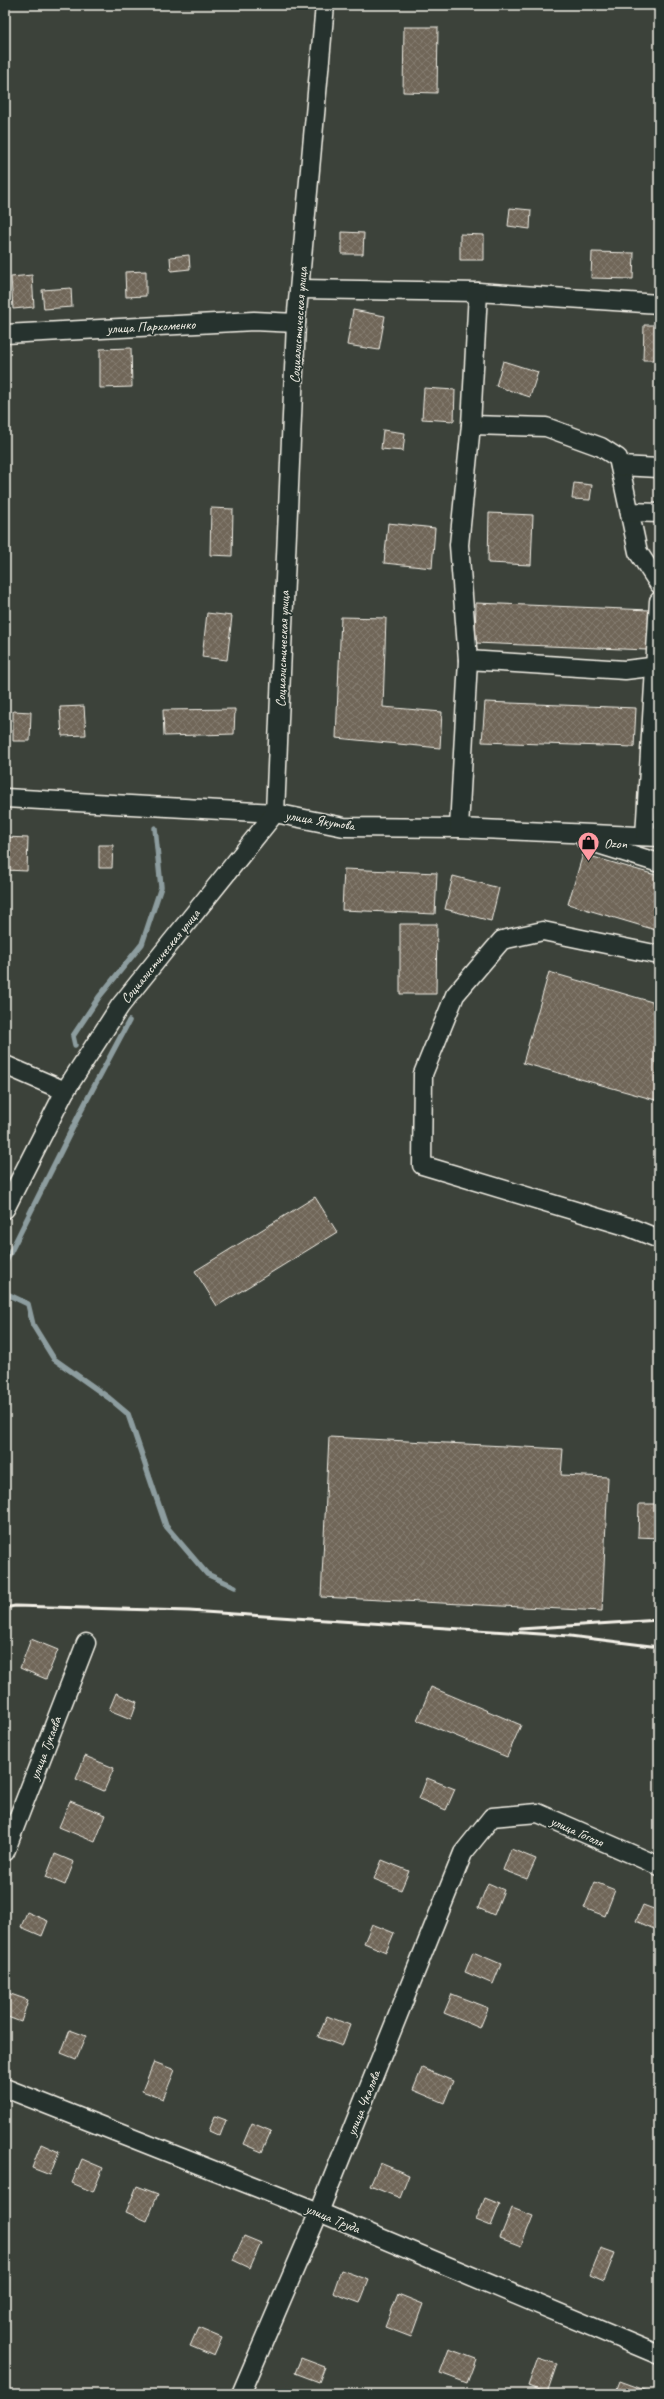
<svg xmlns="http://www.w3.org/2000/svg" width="664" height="2399" font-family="Caveat,sans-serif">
  <defs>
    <pattern id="building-cross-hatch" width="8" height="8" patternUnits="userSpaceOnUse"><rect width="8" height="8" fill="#6f6658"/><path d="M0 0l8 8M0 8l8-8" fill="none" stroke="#847c70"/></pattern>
  </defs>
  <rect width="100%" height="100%" fill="#3c423a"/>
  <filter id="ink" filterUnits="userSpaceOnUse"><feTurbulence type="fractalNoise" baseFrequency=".025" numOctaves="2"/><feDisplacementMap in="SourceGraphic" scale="8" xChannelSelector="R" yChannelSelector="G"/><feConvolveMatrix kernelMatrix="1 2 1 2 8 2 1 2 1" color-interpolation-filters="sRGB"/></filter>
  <g filter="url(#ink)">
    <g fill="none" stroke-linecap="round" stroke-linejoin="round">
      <g stroke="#8d9d9f" stroke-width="5.5">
        <polyline points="75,1045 73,1036 99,997 142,944 161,887 155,828"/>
        <polyline points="5,1263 81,1111 129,1021"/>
        <polyline points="5,1293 28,1304 33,1325 54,1359 109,1398 128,1414 166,1526 207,1574 235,1587"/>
      </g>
    </g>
    <g fill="url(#building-cross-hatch)" stroke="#f4f1e8">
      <polygon points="404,27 438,27 437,93 403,92"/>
      <polygon points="510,208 531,210 530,229 508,226"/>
      <polygon points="342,232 364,233 363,254 342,254"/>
      <polygon points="460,234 484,235 484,260 460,260"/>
      <polygon points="592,252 634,253 633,279 591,278"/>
      <polygon points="189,255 190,269 171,271 170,257"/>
      <polygon points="146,271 146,296 126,297 125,272"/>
      <polygon points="32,275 34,307 13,309 11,277"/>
      <polygon points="6,276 9,311 5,311 5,277"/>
      <polygon points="71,288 72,307 44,309 42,290"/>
      <polygon points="353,310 385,316 379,350 347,345"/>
      <polygon points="644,325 659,325 659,360 643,360"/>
      <polygon points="131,348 132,387 100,388 100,349"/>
      <polygon points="503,361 538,372 530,397 496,386"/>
      <polygon points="424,388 455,390 454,421 422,419"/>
      <polygon points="383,430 405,433 403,451 381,449"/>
      <polygon points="574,483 592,485 590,500 572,499"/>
      <polygon points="211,508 233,509 232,556 210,555"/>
      <polygon points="489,513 533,515 531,565 488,563"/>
      <polygon points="388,523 435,528 432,568 384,563"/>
      <polygon points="476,603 650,610 647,650 475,643"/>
      <polygon points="207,613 232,616 227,660 202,657"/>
      <polygon points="341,617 386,618 383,707 442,712 440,748 336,738"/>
      <polygon points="485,702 636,708 634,747 482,742"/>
      <polygon points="84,706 86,735 62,736 60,707"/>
      <polygon points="235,709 234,734 164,736 163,710"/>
      <polygon points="13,711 31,712 30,741 13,741"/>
      <polygon points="5,837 28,838 27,871 5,870"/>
      <polygon points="99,845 113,845 112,868 99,868"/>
      <polygon points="583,854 659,876 659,931 568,904"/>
      <polygon points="344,869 437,873 435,914 342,910"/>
      <polygon points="453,876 499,888 491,921 445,909"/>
      <polygon points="400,924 437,924 436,994 400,994"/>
      <polygon points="549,972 659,1004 659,1101 523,1063"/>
      <polygon points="315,1197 337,1232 217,1306 195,1271"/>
      <polygon points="329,1437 563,1449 561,1475 608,1477 602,1611 321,1597"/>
      <polygon points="639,1504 659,1504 659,1538 638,1537"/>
      <polygon points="31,1639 58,1650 46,1679 20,1668"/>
      <polygon points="431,1687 521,1725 507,1757 417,1720"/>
      <polygon points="116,1693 137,1702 131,1719 109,1710"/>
      <polygon points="85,1756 114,1768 104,1791 76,1779"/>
      <polygon points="427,1778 455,1789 446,1810 419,1799"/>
      <polygon points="70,1801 106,1815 95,1842 59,1827"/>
      <polygon points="511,1849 536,1859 527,1879 503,1870"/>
      <polygon points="55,1854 74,1862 65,1885 46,1877"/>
      <polygon points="382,1860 409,1871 401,1890 374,1879"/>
      <polygon points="595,1882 615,1890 605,1916 584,1908"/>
      <polygon points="488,1883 504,1890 494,1915 478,1908"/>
      <polygon points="643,1905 659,1911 654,1929 636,1921"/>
      <polygon points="27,1912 48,1921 42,1936 21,1927"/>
      <polygon points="372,1924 394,1933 386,1952 364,1943"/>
      <polygon points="473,1952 501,1964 493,1984 465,1972"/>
      <polygon points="5,1992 28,2000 21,2022 5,2016"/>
      <polygon points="452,1994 488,2008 480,2028 444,2013"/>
      <polygon points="327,2016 350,2025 342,2046 318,2037"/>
      <polygon points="70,2030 86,2036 76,2059 61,2053"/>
      <polygon points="154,2062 175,2070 163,2099 142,2091"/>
      <polygon points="422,2068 453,2081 444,2103 413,2090"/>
      <polygon points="215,2116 226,2120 220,2136 209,2131"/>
      <polygon points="252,2123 271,2131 262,2152 243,2144"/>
      <polygon points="41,2144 59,2152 50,2175 32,2168"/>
      <polygon points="82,2159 103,2168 93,2192 72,2183"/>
      <polygon points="380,2163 409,2175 400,2198 370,2186"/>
      <polygon points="137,2186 158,2194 147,2221 126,2212"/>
      <polygon points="485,2198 500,2204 491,2226 476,2220"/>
      <polygon points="512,2208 533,2216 521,2246 500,2238"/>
      <polygon points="244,2236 261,2243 250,2268 233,2260"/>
      <polygon points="601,2248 615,2253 604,2281 590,2275"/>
      <polygon points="341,2270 369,2280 360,2303 333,2293"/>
      <polygon points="398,2294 423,2304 411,2337 385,2327"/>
      <polygon points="198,2328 222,2338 214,2356 190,2346"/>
      <polygon points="449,2349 476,2359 467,2383 440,2373"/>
      <polygon points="301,2358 325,2367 319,2382 295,2373"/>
      <polygon points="538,2358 557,2364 547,2393 528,2386"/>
      <polygon points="620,2381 653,2393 652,2394 615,2394"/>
    </g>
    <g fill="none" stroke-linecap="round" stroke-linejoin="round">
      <defs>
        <g id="minor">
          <polyline points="301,289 478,292 659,304"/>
          <polyline points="5,334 254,321 296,323"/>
          <polyline points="471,425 546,427 601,447 618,458 638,552 659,584"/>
          <polyline points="620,466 659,468"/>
          <polyline points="630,512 659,513"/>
          <polyline points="468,660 625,670 659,666"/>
          <polyline points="5,798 275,813 344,827 459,828 659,837"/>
          <polyline points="459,828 468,660 459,545 471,425 478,292"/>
          <polyline points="645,836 659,601"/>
          <polyline points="585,840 659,863"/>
          <polyline points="659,955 543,931 502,940 455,995 423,1074 422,1165 629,1227 659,1239"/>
          <polyline points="5,1065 65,1091"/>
          <polyline points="5,1209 65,1091 120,1006 275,813 296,323 325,5"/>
          <polyline points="5,1852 86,1643"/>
          <polyline points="5,2088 319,2212 659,2355"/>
          <polyline points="241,2394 319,2212 463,1853 492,1817 538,1813 659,1866"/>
        </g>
      </defs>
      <use href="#minor" stroke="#f4f1e8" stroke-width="21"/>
      <use href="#minor" stroke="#26332d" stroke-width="18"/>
      <g stroke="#f4f1e8" stroke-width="3">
        <polyline points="5,1608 15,1606 189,1611 570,1636 659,1647"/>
        <polyline points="520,1629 659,1620"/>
      </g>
    </g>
  </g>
  <defs>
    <symbol id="shop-pin" viewBox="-11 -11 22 30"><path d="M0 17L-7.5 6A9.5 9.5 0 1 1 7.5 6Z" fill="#ff9aa2" stroke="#26332d"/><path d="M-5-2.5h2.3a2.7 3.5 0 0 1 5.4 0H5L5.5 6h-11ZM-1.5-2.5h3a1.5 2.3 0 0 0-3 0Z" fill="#111"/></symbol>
  </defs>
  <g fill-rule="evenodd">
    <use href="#shop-pin" x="576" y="830" width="25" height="34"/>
  </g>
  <g text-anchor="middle" stroke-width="3.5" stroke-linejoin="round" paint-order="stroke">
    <g font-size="14" fill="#f4f1e8" stroke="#26332d">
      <text transform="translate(298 325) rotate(-86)" y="5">Социалистическая улица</text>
      <text transform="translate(151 326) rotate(-3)" y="5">улица Пархоменко</text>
      <text transform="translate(282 649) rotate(-88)" y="5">Социалистическая улица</text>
      <text transform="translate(320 820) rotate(9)" y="5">улица Якутова</text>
      <text transform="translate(160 956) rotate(-51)" y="5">Социалистическая улица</text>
      <text transform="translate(45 1748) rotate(-69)" y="5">улица Тукаева</text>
      <text transform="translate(577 1831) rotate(24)" y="5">улица Гоголя</text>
      <text transform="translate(363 2103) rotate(-68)" y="5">улица Чкалова</text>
      <text transform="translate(333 2218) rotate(22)" y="5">улица Труда</text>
    </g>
    <g font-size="14" fill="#f4f1e8" stroke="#26332d" text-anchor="start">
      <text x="604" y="848">Ozon</text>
    </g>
  </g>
  <rect width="664" height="2399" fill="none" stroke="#26332d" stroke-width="20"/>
  <rect x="10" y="10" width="644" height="2379" fill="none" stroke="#f4f1e8" stroke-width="1.5" filter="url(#ink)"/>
</svg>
